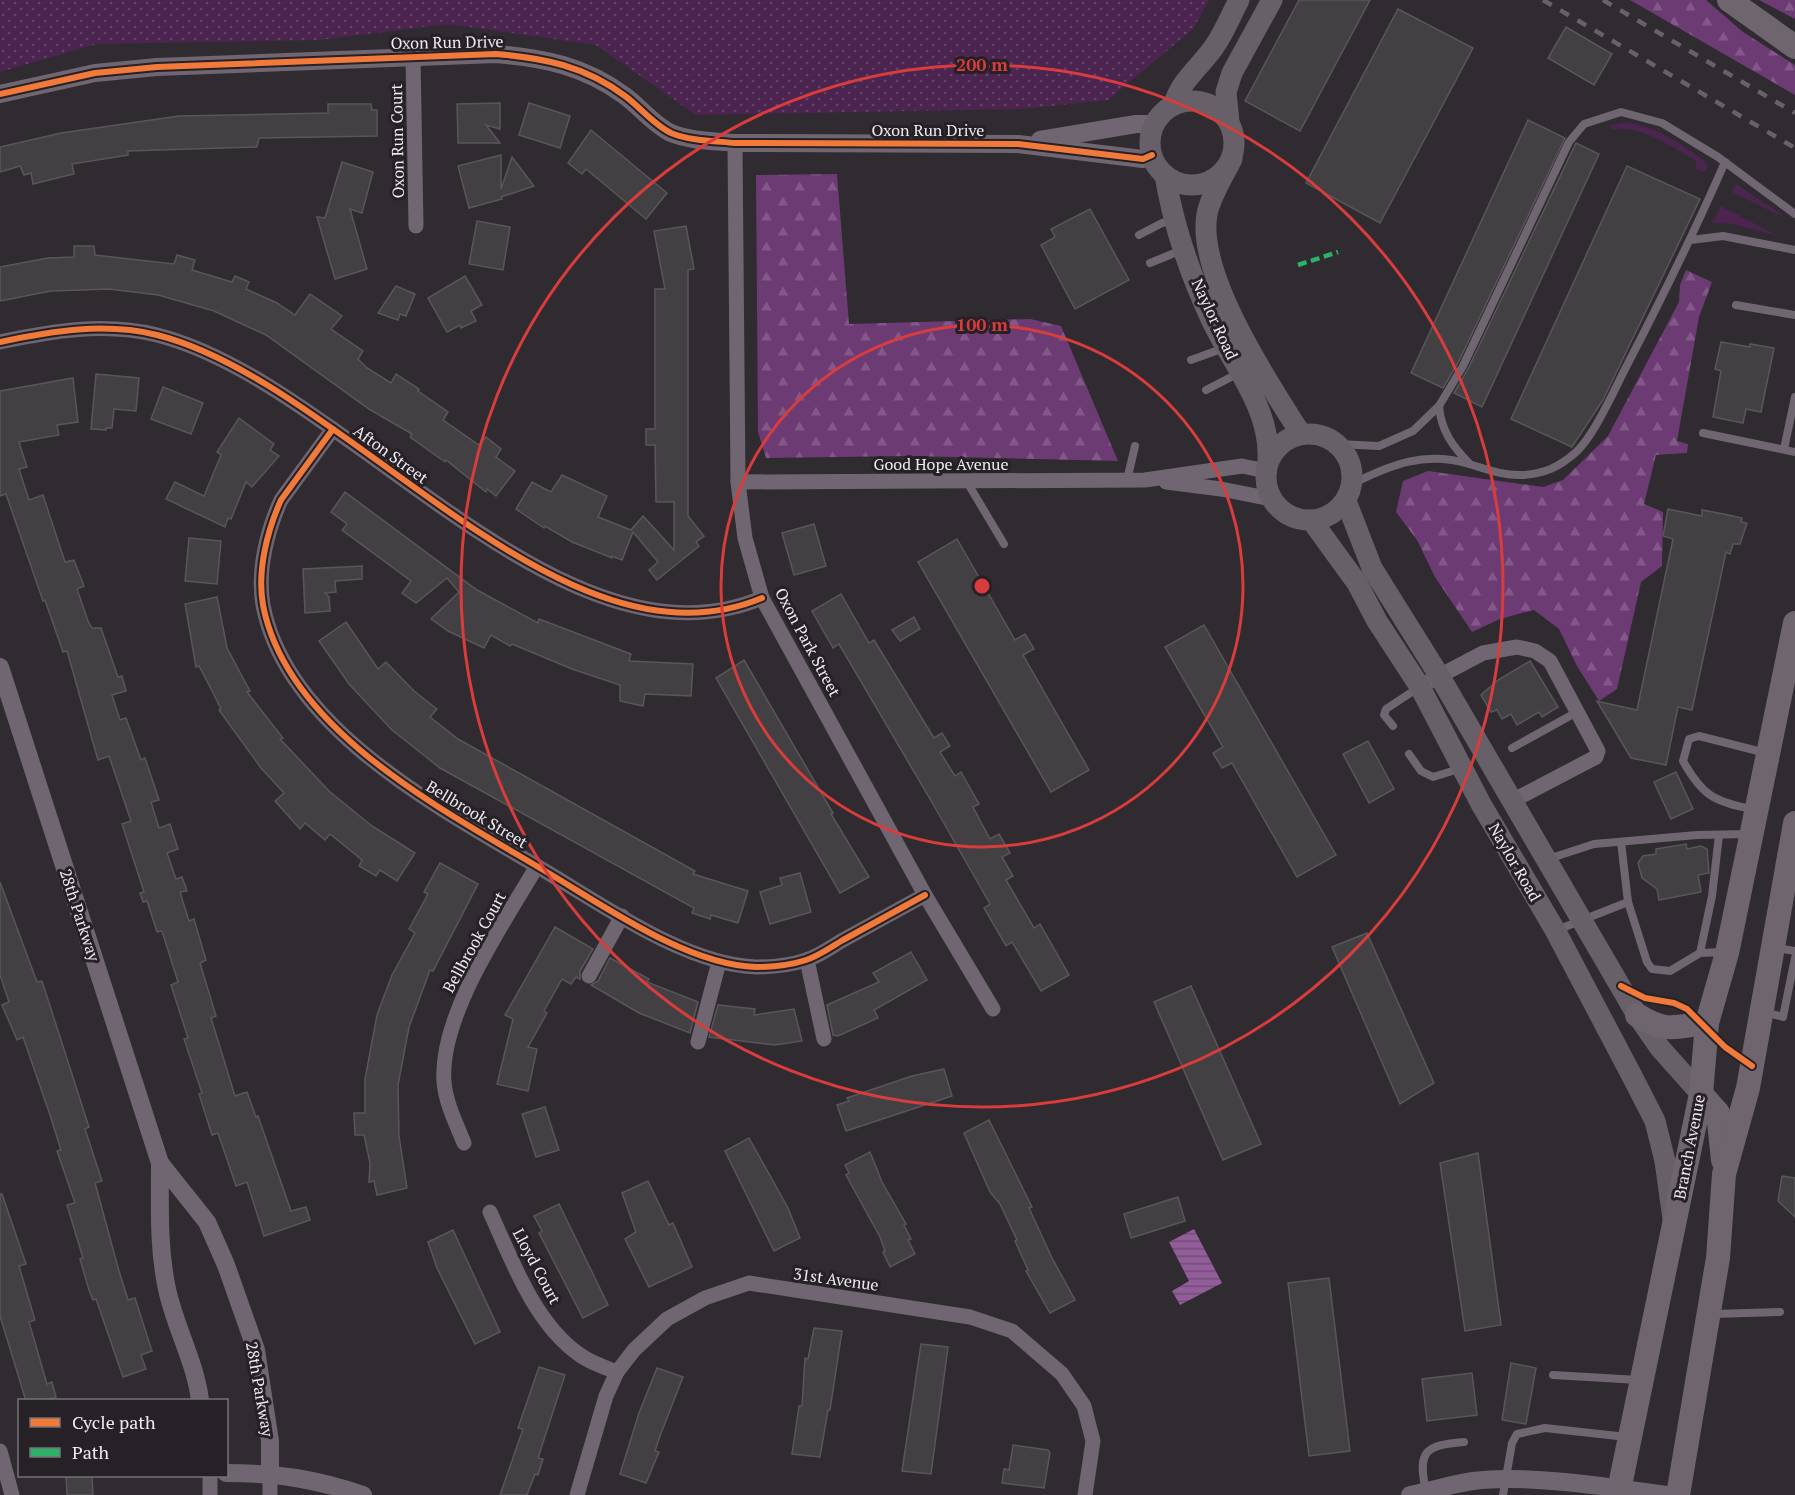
<svg xmlns="http://www.w3.org/2000/svg" width="1795" height="1495" font-family="'PT Serif',serif">
  <defs>
    <pattern id="forest-firs" width="22" height="20" patternUnits="userSpaceOnUse" patternTransform="scale(1.5)"><rect width="22" height="20" fill="#6c3b73"/><path d="M5 1l3.5 6h-7zM16 11l3.5 6h-7z" fill="#815887"/></pattern>
    <pattern id="park-dots" width="8" height="8" patternUnits="userSpaceOnUse" patternTransform="scale(1.5)"><rect width="8" height="8" fill="#4b2450"/><path d="M2 2h.1M6 6h.1" fill="none" stroke="#65446a" stroke-width="1.8" stroke-linecap="round"/></pattern>
    <pattern id="water-rules" width="6" height="5" patternUnits="userSpaceOnUse" patternTransform="scale(1.5)"><rect width="6" height="5" fill="#935c9a"/><path d="M0 2.5h6" fill="none" stroke="#6e5171"/></pattern>
  </defs>
  <rect width="100%" height="100%" fill="#2f2b30"/>
  <g fill="#4b2450">
    <path d="M1625,122C1657,126 1679,143 1705,161L1708,167L1704,172L1696,169V161C1672,147 1641,124 1612,130L1610,125Z"/>
    <polygon points="1736,184 1783,215 1783,217 1732,192"/>
    <polygon points="1721,206 1778,236 1733,224 1712,223"/>
  </g>
  <g fill="url(#forest-firs)">
    <polygon points="1630,0 1706,0 1743,32 1795,65 1795,95"/>
    <polygon points="1759,0 1795,0 1795,19"/>
    <polygon points="837,174 849,324 1030,319 1061,326 1118,461 909,456 766,458 758,432 756,175"/>
    <polygon points="1686,270 1712,282 1699,317 1677,441 1688,444 1687,453 1656,455 1644,504 1663,512 1662,566 1641,582 1617,689 1599,701 1577,666 1559,629 1534,610 1500,619 1472,632 1435,577 1417,540 1396,512 1403,481 1428,471 1543,487 1563,480 1608,436 1679,302 1680,285"/>
  </g>
  <polygon fill="url(#park-dots)" points="0,0 1209,0 1193,29 1108,100 1024,109 696,115 596,45 448,24 320,40 96,44 0,72"/>
  <polygon fill="url(#water-rules)" points="1194,1229 1222,1283 1180,1305 1172,1291 1189,1281 1169,1242"/>
  <g fill="#434044" stroke="#595659" stroke-width="1.5">
    <polygon points="1299,0 1370,0 1300,131 1245,101"/>
    <polygon points="1398,9 1473,48 1380,223 1306,183"/>
    <polygon points="1566,27 1612,54 1594,85 1548,58"/>
    <polygon points="500,103 500,129 486,125 500,143 458,143 457,104"/>
    <polygon points="529,103 570,116 560,148 519,135"/>
    <polygon points="328,104 371,104 372,110 377,110 377,136 259,138 257,147 128,151 128,155 72,164 74,174 33,184 31,173 24,175 20,166 0,172 0,147 61,133 179,116 328,113"/>
    <polygon points="1528,120 1565,138 1458,363 1443,388 1411,373"/>
    <polygon points="591,130 667,193 646,219 586,169 582,174 568,163"/>
    <polygon points="1576,143 1599,154 1482,407 1454,393 1468,369"/>
    <polygon points="501,155 501,189 512,157 534,186 501,197 502,199 469,208 458,166"/>
    <polygon points="342,162 373,172 362,213 350,209 367,269 335,279 317,217 325,218"/>
    <polygon points="1627,166 1700,199 1603,400 1572,447 1511,419"/>
    <polygon points="1090,209 1129,280 1075,309 1041,245 1055,237 1051,229"/>
    <polygon points="477,221 510,227 503,270 469,264"/>
    <polygon points="686,226 694,269 688,270 688,516 704,536 696,542 699,546 657,580 649,570 658,562 633,532 622,560 612,556 612,558 572,542 545,526 544,528 516,509 532,482 551,492 562,475 607,496 598,517 631,530 643,516 674,550 674,502 656,502 655,445 646,445 646,429 655,429 655,289 665,289 654,231"/>
    <polygon points="74,246 94,246 95,255 174,264 177,255 195,260 192,270 232,282 235,276 249,282 246,289 277,303 295,315 310,294 342,316 331,329 363,351 358,359 367,368 391,383 396,374 419,389 418,391 448,412 443,420 479,445 486,437 501,449 496,457 515,471 496,496 487,489 486,492 446,460 445,462 410,437 412,434 369,409 266,335 214,311 158,295 109,289 51,291 0,301 0,267 48,258 74,257"/>
    <polygon points="465,276 482,305 471,311 476,321 461,328 460,325 447,332 428,298"/>
    <polygon points="396,286 415,294 406,316 400,314 398,320 378,313"/>
    <polygon points="1721,342 1750,347 1750,344 1774,348 1761,412 1746,409 1743,423 1713,417 1721,371 1715,369"/>
    <polygon points="96,374 139,378 136,411 114,409 112,428 106,428 106,430 91,429"/>
    <polygon points="73,378 78,422 57,425 59,435 19,442 27,467 19,469 29,500 43,495 65,562 74,560 84,586 77,589 88,621 92,628 101,628 118,677 122,676 126,691 112,695 120,720 126,718 141,760 145,758 159,800 151,802 159,828 170,824 178,849 167,853 176,879 182,877 187,891 180,892 189,921 194,919 206,960 200,963 216,1016 211,1018 235,1096 247,1092 256,1117 258,1116 291,1211 306,1207 310,1220 264,1236 247,1182 236,1186 218,1133 212,1135 206,1116 199,1094 202,1093 184,1039 188,1038 171,985 178,982 162,931 157,932 147,901 143,902 140,893 144,892 122,824 131,821 109,756 98,760 67,651 63,652 45,600 43,601 6,494 0,496 0,391"/>
    <polygon points="163,387 203,403 191,434 151,419"/>
    <polygon points="239,418 274,444 270,450 279,456 252,487 246,482 231,519 228,518 225,527 166,499 175,482 204,496 221,455 217,452"/>
    <polygon points="345,492 477,590 538,623 539,619 631,654 629,661 693,664 691,696 645,694 643,706 620,701 620,685 572,669 512,644 510,646 491,635 484,648 448,631 431,619 459,592 447,578 416,603 402,593 411,581 342,530 347,524 331,512"/>
    <polygon points="1668,509 1702,516 1702,510 1724,514 1742,518 1741,522 1747,523 1740,544 1733,544 1730,554 1726,552 1692,710 1678,707 1666,765 1631,758 1597,701 1637,710 1673,539 1663,536"/>
    <polygon points="814,524 826,566 794,575 782,533"/>
    <polygon points="189,538 221,541 217,584 185,581"/>
    <polygon points="957,539 1015,640 1025,634 1034,649 1023,655 1089,770 1051,792 918,562"/>
    <polygon points="362,566 362,579 335,581 336,592 325,593 329,597 330,611 305,613 303,569"/>
    <polygon points="841,594 869,643 874,640 934,738 942,733 950,746 940,752 955,776 961,772 979,804 973,807 990,839 999,834 1010,853 1002,857 1013,876 1006,880 1034,928 1040,924 1069,975 1041,991 1012,942 1006,946 984,908 990,904 930,799 839,644 833,648 812,611"/>
    <polygon points="217,597 227,648 250,691 247,692 283,738 280,739 329,791 372,826 415,853 397,881 380,870 376,876 359,866 362,860 330,834 325,840 305,823 300,829 275,801 284,793 261,768 219,710 221,709 210,687 199,666 196,667 185,604"/>
    <polygon points="914,617 920,629 900,641 892,630"/>
    <polygon points="346,622 378,669 386,662 414,691 437,709 430,717 458,739 695,871 693,874 748,891 738,923 711,915 710,919 692,913 694,908 440,768 392,730 349,684 319,641"/>
    <polygon points="1204,625 1336,855 1297,877 1232,763 1222,768 1213,753 1223,747 1165,647"/>
    <polygon points="744,660 833,813 831,814 869,877 840,893 716,678"/>
    <polygon points="1530,661 1558,707 1542,717 1539,712 1517,725 1511,714 1502,719 1497,710 1491,712 1481,695 1498,680"/>
    <polygon points="1368,741 1394,789 1369,803 1343,754"/>
    <polygon points="1676,772 1693,809 1671,819 1654,782"/>
    <polygon points="1686,844 1687,849 1701,846 1707,849 1709,873 1698,875 1701,892 1659,900 1657,889 1642,878 1638,863 1643,856 1656,854 1656,849"/>
    <polygon points="440,863 478,884 433,971 430,970 409,1027 398,1085 399,1136 407,1188 377,1195 374,1181 369,1182 370,1163 364,1135 355,1135 354,1113 365,1113 365,1079 377,1015 392,975 415,933 409,929 428,894 424,892"/>
    <polygon points="800,873 811,912 770,924 760,892 782,885 780,878"/>
    <polygon points="0,882 37,982 42,981 89,1127 85,1129 102,1181 95,1183 119,1271 128,1300 135,1298 152,1351 141,1355 146,1369 123,1377 96,1299 93,1300 89,1290 80,1259 83,1258 67,1205 75,1203 57,1151 61,1150 50,1115 23,1037 17,1040 2,1005 9,1002 0,975"/>
    <polygon points="555,927 593,949 580,971 580,979 576,977 571,984 562,979 544,1011 547,1013 528,1047 537,1049 528,1091 497,1084 513,1019 505,1015"/>
    <polygon points="1367,933 1434,1083 1400,1104 1332,947"/>
    <polygon points="911,952 927,980 874,1010 878,1018 838,1036 833,1035 827,1005 879,982 873,973"/>
    <polygon points="610,958 649,979 647,982 698,1002 690,1033 639,1013 591,985 598,981"/>
    <polygon points="1191,986 1261,1144 1223,1160 1154,1002"/>
    <polygon points="718,1005 755,1009 754,1015 794,1009 802,1041 775,1045 709,1037"/>
    <polygon points="944,1069 952,1096 846,1131 837,1105 849,1101 847,1098 912,1076"/>
    <polygon points="545,1107 559,1150 536,1157 522,1114"/>
    <polygon points="989,1120 1032,1207 1029,1208 1052,1258 1075,1300 1050,1313 1026,1271 1028,1270 1015,1241 1017,1240 1000,1204 990,1192 964,1133"/>
    <polygon points="749,1138 788,1208 800,1238 774,1251 725,1151"/>
    <polygon points="870,1152 882,1182 906,1224 904,1225 911,1239 908,1240 915,1254 890,1267 883,1252 885,1251 880,1237 846,1175 849,1173 845,1165"/>
    <polygon points="1478,1153 1501,1325 1465,1331 1440,1163"/>
    <polygon points="1782,1176 1795,1178 1795,1217 1778,1201"/>
    <polygon points="648,1181 669,1225 673,1223 692,1267 649,1287 625,1239 636,1232 622,1193"/>
    <polygon points="0,1194 2,1194 26,1264 19,1266 35,1320 29,1322 47,1384 52,1382 56,1397 44,1401 26,1401 0,1316"/>
    <polygon points="1178,1197 1185,1221 1131,1238 1124,1214"/>
    <polygon points="559,1204 608,1305 583,1318 539,1233 542,1231 534,1216"/>
    <polygon points="453,1230 500,1332 475,1344 437,1268 428,1242"/>
    <polygon points="1329,1278 1350,1451 1309,1456 1288,1283"/>
    <polygon points="814,1328 842,1331 830,1410 828,1410 820,1457 792,1454 799,1406 802,1406 805,1358 808,1359"/>
    <polygon points="921,1344 948,1347 931,1474 902,1471"/>
    <polygon points="1511,1363 1536,1368 1526,1424 1502,1420"/>
    <polygon points="539,1367 565,1375 538,1458 543,1459 538,1475 535,1474 527,1495 500,1495 523,1429 518,1428"/>
    <polygon points="657,1368 683,1377 660,1436 655,1451 659,1452 646,1483 620,1474 639,1413"/>
    <polygon points="1472,1373 1477,1415 1427,1421 1422,1379"/>
    <polygon points="1013,1445 1048,1450 1050,1453 1044,1488 1002,1483 1004,1469 1009,1470"/>
    <polygon points="66,1476 92,1476 93,1495 67,1495"/>
  </g>
  <g fill="none" stroke-linecap="round" stroke-linejoin="round">
    <g stroke="#6f6671" stroke-width="8">
      <polyline points="1139,235 1162,223 1172,221"/>
      <polyline points="1691,240 1723,236 1795,250"/>
      <polyline points="1150,263 1182,250"/>
      <polyline points="1736,305 1795,315"/>
      <polyline points="1191,360 1224,348"/>
      <polyline points="1206,390 1239,373"/>
      <path d="M1439,406C1441,430 1452,446 1469,463"/>
      <polyline points="1703,433 1795,452"/>
      <polyline points="1337,444 1379,446 1413,431 1439,406 1463,366 1569,142 1584,124 1621,112 1662,123 1718,157 1795,214"/>
      <polyline points="1784,449 1795,397"/>
      <polyline points="1127,480 1135,446"/>
      <polyline points="967,482 1004,544"/>
      <path d="M1352,484C1392,464 1425,451 1469,464C1486,469 1504,476 1522,475C1544,474 1559,467 1575,453C1593,437 1613,393 1624,371C1660,302 1694,233 1725,162"/>
      <polyline points="1393,726 1384,715 1386,709 1418,688"/>
      <polyline points="1512,748 1577,712"/>
      <polyline points="1409,754 1421,771 1433,777 1462,768"/>
      <path d="M1752,809C1714,802 1702,795 1683,761L1689,739L1699,736L1766,753"/>
      <polyline points="1548,859 1594,844 1697,835 1749,834"/>
      <polyline points="1628,902 1647,962 1652,969 1670,971 1700,953 1723,952"/>
      <polyline points="1557,930 1628,902 1621,842"/>
      <polyline points="1777,948 1795,951"/>
      <polyline points="1700,953 1712,896 1719,835"/>
      <polyline points="1764,1012 1783,1017 1795,958"/>
      <polyline points="1713,1314 1780,1312"/>
      <polyline points="1553,1375 1639,1380"/>
      <path d="M1426,1491C1417,1451 1425,1445 1464,1442"/>
      <polyline points="1503,1495 1512,1443 1517,1434 1545,1428 1627,1437"/>
    </g>
    <g stroke="#6f6671" stroke-width="15">
      <polyline points="413,55 416,226"/>
      <polyline points="735,143 738,482 745,538 762,598 925,895 993,1009"/>
      <path d="M0,342C52,331 104,322 157,335C345,382 560,682 762,598"/>
      <path d="M333,429L281,500C267,531 257,571 263,605C287,732 449,813 550,874C607,908 688,965 756,967C771,967 791,965 806,960C819,956 831,947 843,940C870,925 898,910 925,895"/>
      <polyline points="738,482 1145,480 1242,466 1266,471"/>
      <polyline points="1166,482 1221,489 1271,499"/>
      <polyline points="1430,681 1483,653 1517,647 1535,651 1550,661 1598,751 1596,757 1512,801"/>
      <polyline points="807,960 824,1039"/>
      <polyline points="589,976 622,916"/>
      <polyline points="698,1042 719,962"/>
      <path d="M464,1143C456,1123 446,1104 444,1082C439,1015 504,923 537,866"/>
      <path d="M490,1212C512,1260 534,1323 580,1355C591,1363 604,1367 617,1372"/>
      <polyline points="0,1451 12,1495"/>
      <polyline points="210,1476 210,1495"/>
      <polyline points="270,1495 270,1473"/>
      <polyline points="577,1495 606,1396 617,1372 634,1350 667,1319 705,1298 749,1283 970,1317 1012,1331 1062,1374 1084,1406 1093,1441 1085,1495"/>
    </g>
    <g stroke="#6f6671" stroke-width="18">
      <path d="M0,94L95,73L157,67L496,54C544,58 585,66 625,96C640,107 654,125 671,133C690,141 715,141 735,143L1018,144L1143,159L1152,155"/>
      <polyline points="1040,140 1136,124 1155,124"/>
      <path d="M0,667L160,1163C160,1206 158,1247 167,1289C175,1327 195,1361 200,1400"/>
      <polyline points="160,1163 207,1222 226,1265 256,1350 270,1441 270,1473"/>
      <path d="M226,1473C278,1473 315,1479 363,1495"/>
      <path d="M1410,1495C1430,1491 1452,1484 1473,1481C1528,1474 1610,1487 1666,1495"/>
    </g>
    <g stroke="#686069" stroke-width="21">
      <circle cx="1192" cy="143" r="42"/>
      <path d="M1174,105C1179,82 1201,66 1214,47C1224,33 1231,15 1239,0"/>
      <polyline points="1229,122 1226,92 1232,73 1272,0"/>
      <path d="M1232,159C1223,177 1211,195 1207,214C1196,274 1269,384 1301,434"/>
      <path d="M1165,175C1173,224 1190,274 1211,319C1232,364 1271,408 1268,460"/>
      <circle cx="1309" cy="477" r="43"/>
      <polyline points="1346,501 1372,568 1440,677 1637,1015 1660,1048 1701,1094"/>
      <polyline points="1312,521 1357,583 1377,621 1420,687 1481,804 1555,930 1632,1076 1655,1121 1665,1161 1673,1219"/>
    </g>
    <g stroke="#6e656f" stroke-width="24">
      <polyline points="1729,0 1795,47"/>
      <path d="M1637,1015C1667,1034 1676,1026 1707,1023"/>
      <polyline points="1701,1094 1718,1113 1723,1160"/>
      <polyline points="1618,1495 1701,1094 1707,1023 1727,953 1795,623"/>
      <polyline points="1678,1495 1718,1258 1724,1174 1748,1088 1795,823"/>
    </g>
    <g stroke="#666267" stroke-width="4.5" stroke-dasharray="10 10" stroke-linecap="butt">
      <polyline points="1543,0 1795,148"/>
      <polyline points="1603,0 1795,113"/>
    </g>
    <polyline stroke="#2db169" stroke-width="4.5" stroke-dasharray="9 4.5" stroke-linecap="butt" points="1298,265 1338,252"/>
    <defs>
      <g id="cycleway">
        <path d="M0,94L95,73L157,67L496,54C544,58 585,66 625,96C640,107 654,125 671,133C690,141 715,141 735,143L1018,144L1143,159L1152,155"/>
        <path d="M0,342C52,331 104,322 157,335C345,382 560,682 762,598"/>
        <path d="M333,429L281,500C267,531 257,571 263,605C287,732 449,813 550,874C607,908 688,965 756,967C771,967 791,965 806,960C819,956 831,947 843,940C870,925 898,910 925,895"/>
        <polyline points="1621,986 1645,998 1674,1003 1687,1009 1725,1047 1752,1066"/>
      </g>
    </defs>
    <use href="#cycleway" stroke="#262027" stroke-width="10"/>
    <use href="#cycleway" stroke="#f17a3a" stroke-width="6"/>
  </g>
  <g fill="none" stroke="#d93c3c" stroke-width="3">
    <circle cx="982" cy="586" r="261"/>
    <circle cx="982" cy="586" r="521"/>
  </g>
  <g text-anchor="middle" stroke-width="6" stroke-linejoin="round" paint-order="stroke">
    <g font-size="16" fill="#f0ebf0" stroke="#262027">
      <text transform="translate(447 42) rotate(-1)" y="6">Oxon Run Drive</text>
      <text x="928" y="136">Oxon Run Drive</text>
      <text transform="translate(397 141) rotate(-91)" y="6">Oxon Run Court</text>
      <text transform="translate(1215 319) rotate(65)" y="6">Naylor Road</text>
      <text transform="translate(391 454) rotate(36)" y="6">Afton Street</text>
      <text x="941" y="470">Good Hope Avenue</text>
      <text transform="translate(808 642) rotate(62)" y="6">Oxon Park Street</text>
      <text transform="translate(477 814) rotate(31)" y="6">Bellbrook Street</text>
      <text transform="translate(1515 862) rotate(60)" y="6">Naylor Road</text>
      <text transform="translate(80 915) rotate(72)" y="6">28th Parkway</text>
      <text transform="translate(474 942) rotate(-61)" y="6">Bellbrook Court</text>
      <text transform="translate(1689 1147) rotate(-79)" y="6">Branch Avenue</text>
      <text transform="translate(537 1266) rotate(62)" y="6">Lloyd Court</text>
      <text transform="translate(836 1279) rotate(8)" y="6">31st Avenue</text>
      <text transform="translate(260 1389) rotate(80)" y="6">28th Parkway</text>
    </g>
  </g>
  <circle cx="982" cy="586" r="9" fill="#d93c3c" stroke="#262027" stroke-width="3"/>
  <g font-size="18" text-anchor="middle" font-weight="bold" fill="#d93c3c" stroke="#262027" stroke-width="6" stroke-linejoin="round" paint-order="stroke">
    <text x="982" y="71">200 m</text>
    <text x="982" y="331">100 m</text>
  </g>
  <rect x="18" y="1399" width="210" height="78" fill="#262027" stroke="#777177" stroke-width="1.5"/>
  <rect x="30" y="1418" width="30" height="9" fill="#f17a3a" stroke="#777177" stroke-width="1.5"/>
  <text x="72" y="1429" font-size="18" fill="#f0ebf0">Cycle path</text>
  <rect x="30" y="1448" width="30" height="9" fill="#2db169" stroke="#777177" stroke-width="1.5"/>
  <text x="72" y="1459" font-size="18" fill="#f0ebf0">Path</text>
</svg>
